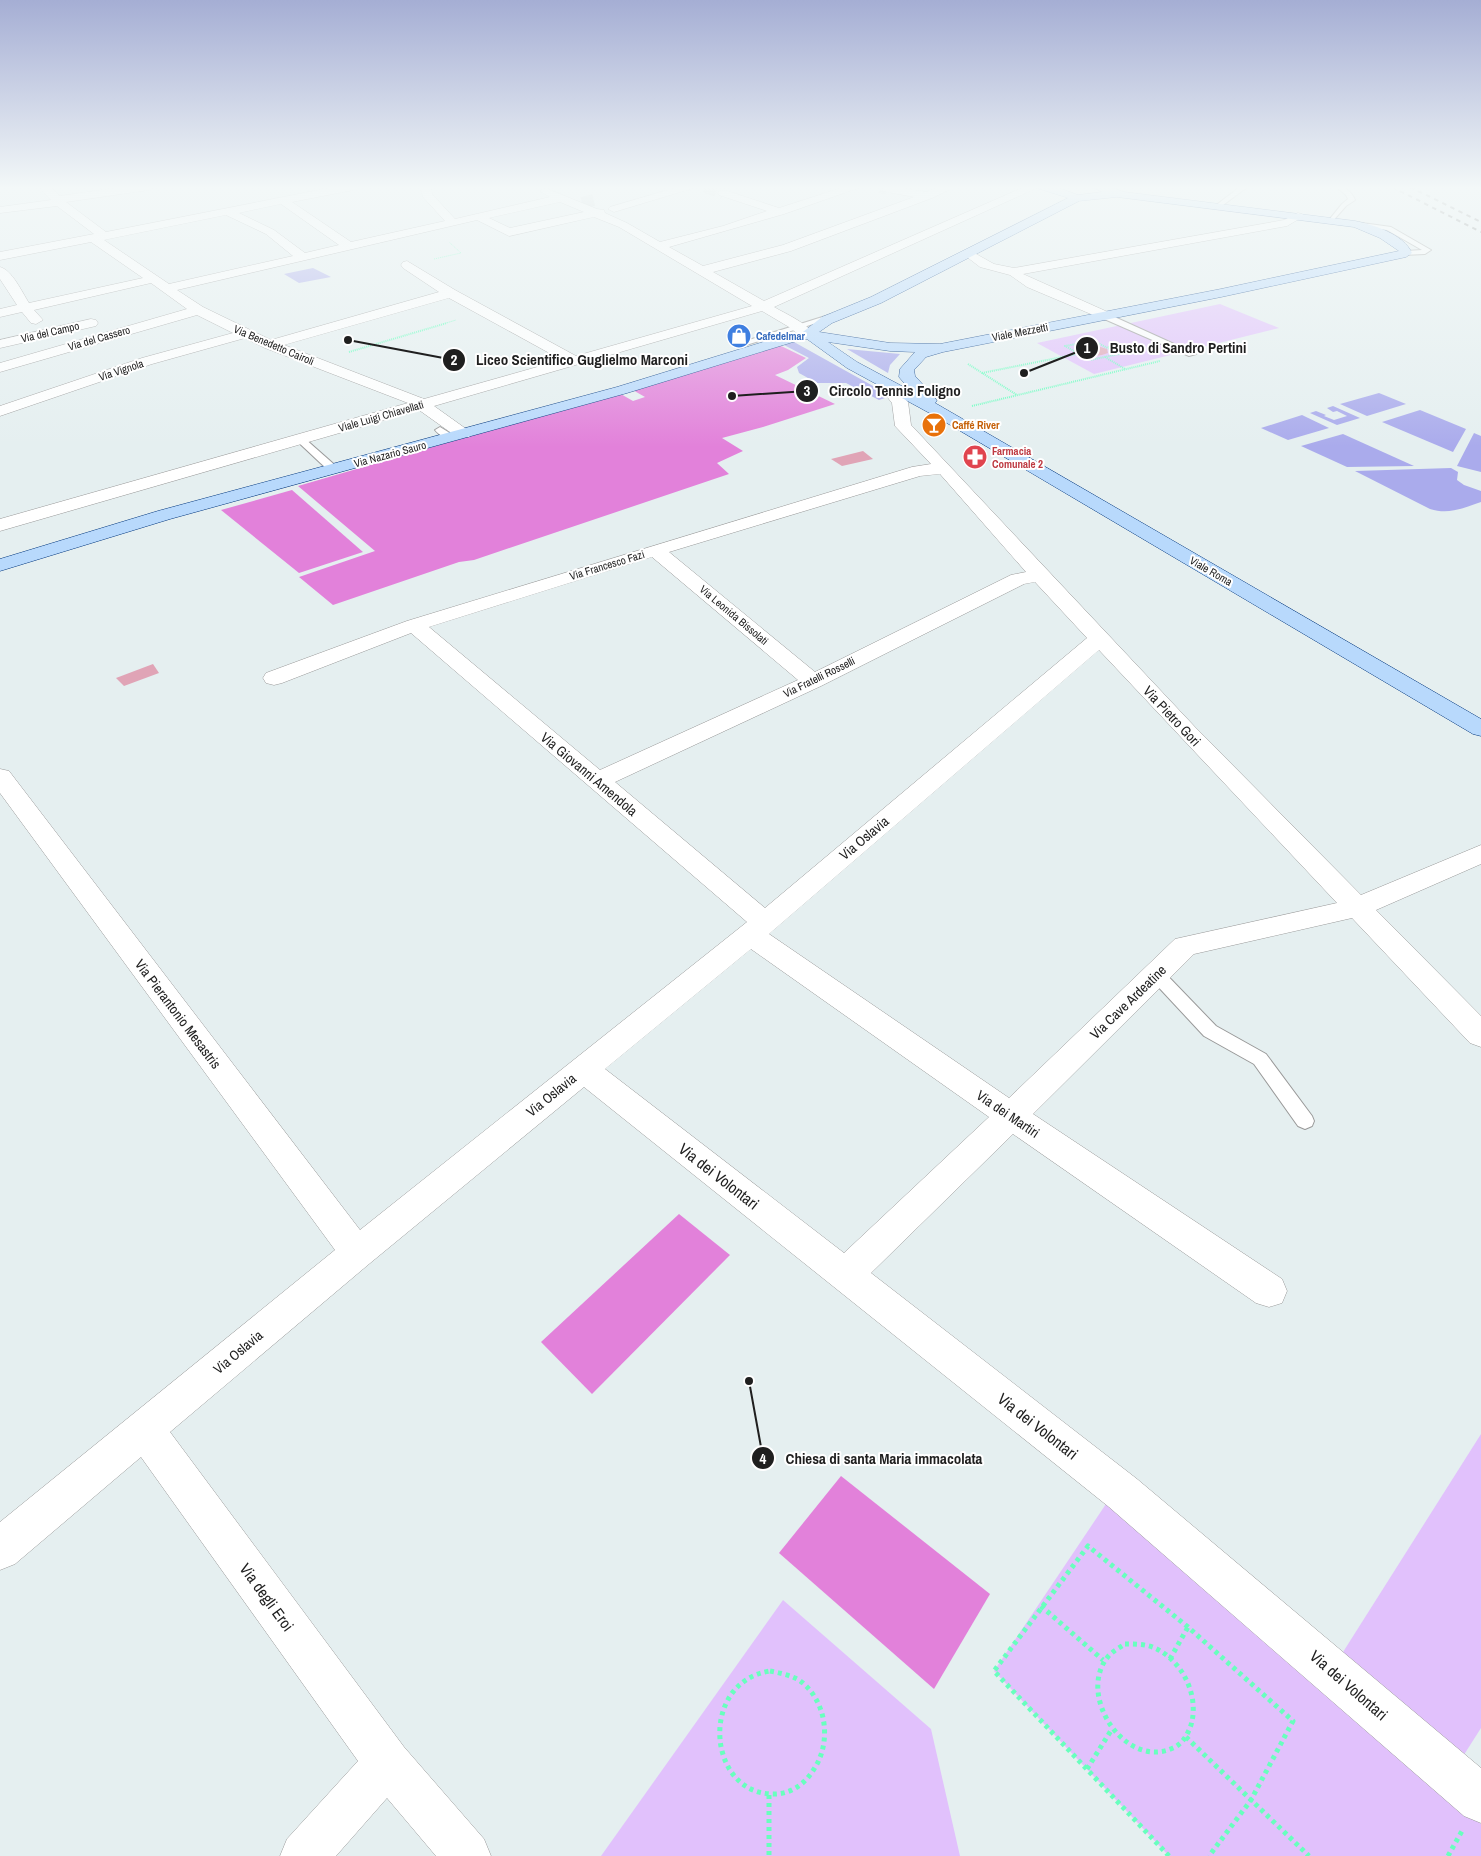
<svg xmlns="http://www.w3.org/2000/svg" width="1481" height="1856" font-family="'Archivo Narrow',sans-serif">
  <rect width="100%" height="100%" fill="#e5eff0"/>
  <g fill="#aaabec">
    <polygon points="313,268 331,277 299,283 284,274"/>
    <polygon points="794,342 891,396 879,400 846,383 817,383 799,373 797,367 809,358 784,345"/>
    <polygon points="847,349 900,354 890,365 888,373"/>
    <polygon points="1379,393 1406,404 1367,416 1340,404"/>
    <polygon points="1333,406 1360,418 1337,425 1310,413 1316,411 1326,415 1324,416 1334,420 1347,416 1337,411 1333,412 1327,408"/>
    <polygon points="1420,410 1466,429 1453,452 1382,422"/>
    <polygon points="1302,415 1329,428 1288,440 1261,428"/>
    <polygon points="1474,433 1481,436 1481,472 1457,466"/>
    <polygon points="1343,434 1414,466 1347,467 1301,446"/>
    <path d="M1451,468L1458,472L1457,480L1464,485L1481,491V502C1463,508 1449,515 1430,509L1355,471Z"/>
  </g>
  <g fill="#e1c1fc">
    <polygon points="1220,304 1279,328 1094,374 1037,343"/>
    <polygon points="1481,1434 1481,1728 1460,1761 1338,1660"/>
    <polygon points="1108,1501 1481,1824 1481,1856 1169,1856 994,1671"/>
    <polygon points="783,1600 931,1729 960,1856 601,1856"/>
  </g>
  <g fill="#e281da">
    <polygon points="779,345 806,358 788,370 775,375 835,404 763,427 722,438 743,451 717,463 729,474 474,560 459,562 333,605 299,577 375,551 298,486 619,393 633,401 645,397 631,389"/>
    <polygon points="292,490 363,552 299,573 221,510"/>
    <polygon points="679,1214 730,1255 592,1394 541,1342"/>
    <polygon points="841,1476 990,1594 934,1689 779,1553"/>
  </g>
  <g fill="#e0a4b6">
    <path d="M1094,345L1107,349L1108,353C1099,357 1085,357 1078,349L1081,346Z"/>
    <polygon points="863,451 873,459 842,466 831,459"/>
    <polygon points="153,664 159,673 124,686 116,678"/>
  </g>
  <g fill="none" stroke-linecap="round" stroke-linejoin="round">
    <g stroke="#bdc5c6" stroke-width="12" stroke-dasharray="12 6" stroke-linecap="butt">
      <polyline points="705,187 723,193"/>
      <polyline points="880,187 887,189"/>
      <polyline points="582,203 598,199"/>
    </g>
    <defs>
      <g id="lane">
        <polygon points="1240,187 1246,188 1219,208 1215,208 1215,206"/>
        <path d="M1336,187C1346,187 1351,191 1355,200L1346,206L1331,223L1329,222V220L1342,204L1348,199L1346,195Z"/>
        <polygon points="1355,222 1391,227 1431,250 1425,254 1403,255 1402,253 1406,251 1422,250 1387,230 1353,225 1353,223"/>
        <polygon points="832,314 839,316 743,346 736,344"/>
        <polygon points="1102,314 1108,314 1196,354 1189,356 1102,318"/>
        <path d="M440,427L453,435V439C447,441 439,435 435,430Z"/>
        <polygon points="300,436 303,437 337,467 337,471 329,471 297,441 295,439"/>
        <polygon points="1156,968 1162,970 1216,1026 1266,1054 1312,1116 1314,1121 1312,1126 1305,1129 1298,1126 1254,1064 1204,1036 1150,978 1148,974 1150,970"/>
      </g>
      <g id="street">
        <path d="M39,187H51L60,196L123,187H154L149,190L66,202L106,232L334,187H358L353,190L292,202L351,242L445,221L423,197L420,187H431L432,194L455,219L550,197L540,191L545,188L597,209L604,210L605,213L627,223L660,242L723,226L767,211L719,195L718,193L719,191H727L779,208L844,187H861L784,214L669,247L703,266L783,245L914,197L883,191V187H897L926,192L939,187H955L932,198L791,251L713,272L764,301L1024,187H1039L774,307C788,315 805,322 815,335L813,338H803L789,327L762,311L434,406L469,431L471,434L469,437H457L419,410L0,531V519L408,403L265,348L245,338L152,364L0,416V406L142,358L233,333L197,315L0,372V363L187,309L151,283L34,310L43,320L36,324L31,323L22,312L0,317V309L17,305L0,279V267C12,270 22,292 29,303L143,278L91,242L0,260V252L94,234L57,206L0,213V207L51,200ZM560,202L584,212L510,228L489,218ZM281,204L339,245L305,253L274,230L239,213ZM226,215L266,234L293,256L169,284L104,240ZM594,217L619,227L752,306L576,356L455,290L407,261L403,262L401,265L403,268L439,292L271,340L203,307L177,290L477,220L509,236ZM449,298L562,360L424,399L284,345Z"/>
        <polygon points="678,187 697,187 614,212 608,209 610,207"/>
        <polygon points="1298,213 1302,214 1304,216 1287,226 1023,274 1110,313 1112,316 1110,319 1105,320 1027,287 1010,275 980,267 963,254 969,250 994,264 1014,268 1284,220"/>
        <polygon points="91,319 96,320 98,323 96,326 0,348 0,340"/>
        <path d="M885,379L890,381L908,402L911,425L1195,727L1361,895L1481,845V864L1376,910L1481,1016V1047L1470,1043L1352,918L1194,954L1033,1114L1282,1279L1287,1291L1282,1303L1269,1307L1256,1303L1013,1134L871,1273L1137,1479L1481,1768V1823L1464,1816L1109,1507L584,1087L369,1264L170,1432L404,1747L484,1839L491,1856H436L387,1798L336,1856H280L287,1839L358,1761L141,1457L15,1564L0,1570V1522L335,1250L0,793V769L9,771L360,1230L747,922L411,633L282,683L274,685L266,683L263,678L266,673L407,621L912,467L931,464L895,426L892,403L877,384L880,381ZM940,474L1026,572L1011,575L815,672L669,552L920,476ZM652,557L798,680L600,770L429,627ZM1035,582L1087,638L765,908L615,782L821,686L1024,584ZM1099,650L1337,903L1175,939L1009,1098L769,934ZM751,949L989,1117L844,1253L605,1069Z"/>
      </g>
      <path id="secondary" d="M1034,187H1056L1078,195L1102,192L1092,187H1110L1124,192L1355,221C1374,225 1403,234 1412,253L1406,257L1221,297L943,352L926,357L914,370L915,376L935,398L937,401L935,403L1481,719V736L1473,734L935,416L847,368L807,339L793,342L627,393L170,519L0,571V559L158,511L617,387L786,335L803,332L822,317L871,297L1068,198ZM1117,197L1354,227L1380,238L1399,251L1221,289L940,344L890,343L819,332L832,323L881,303L1079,201ZM828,342L890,351L915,352L900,369L899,377L911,391L857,362Z"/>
    </defs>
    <use href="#lane" stroke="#999" stroke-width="2"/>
    <use href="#street" stroke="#999" stroke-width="1"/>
    <use href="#secondary" stroke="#01357c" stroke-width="1"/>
    <g stroke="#68ffbe" stroke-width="1" stroke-dasharray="1 1" stroke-linecap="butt">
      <polyline points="434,259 461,253 449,242"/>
      <polyline points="443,324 456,320"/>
    </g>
    <g stroke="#68ffbe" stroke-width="2" stroke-dasharray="1 1" stroke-linecap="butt">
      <polygon points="1094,341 1119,354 1090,360 1065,346"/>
      <polyline points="1108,347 1121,345"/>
      <polyline points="349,352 447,323"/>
      <polyline points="1105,357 1125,369"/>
      <polyline points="968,364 1017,395"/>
      <polyline points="982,373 1077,354"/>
      <polyline points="972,406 1160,361"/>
    </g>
    <g stroke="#68ffbe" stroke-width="5" stroke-dasharray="4 4" stroke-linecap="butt">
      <polyline points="1041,1606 1103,1660"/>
      <path d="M1125,1644C1135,1644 1146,1644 1155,1648C1183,1661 1201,1698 1190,1728C1186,1737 1182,1744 1173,1748C1126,1770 1077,1697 1107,1658C1111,1652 1119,1648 1125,1644Z"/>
      <polyline points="1170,1659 1188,1627"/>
      <path d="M770,1671C780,1673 790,1675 799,1680C827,1700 832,1742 814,1769C805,1784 791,1794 774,1794C707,1795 698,1682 770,1671Z"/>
      <polyline points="1186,1737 1309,1856"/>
      <polyline points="1087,1769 1112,1729"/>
      <polyline points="769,1795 769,1856"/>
      <polyline points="1169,1856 994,1671 1088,1546 1188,1627 1293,1721 1251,1800 1209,1856"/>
      <polyline points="1448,1856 1462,1831"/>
    </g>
    <use href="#lane" fill="#fff" fill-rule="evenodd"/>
    <use href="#street" fill="#fff" fill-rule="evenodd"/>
    <use href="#secondary" fill="#b8d9fc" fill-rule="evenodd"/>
    <g stroke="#6d6d6d" stroke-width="2" stroke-dasharray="4.5 4.5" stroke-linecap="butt">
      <polyline points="1392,187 1481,232"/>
      <polyline points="1410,187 1481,222"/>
    </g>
  </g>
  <linearGradient id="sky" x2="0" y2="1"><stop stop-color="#a5aed4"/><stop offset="0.42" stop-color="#f3f8f8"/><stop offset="1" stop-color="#f3f8f8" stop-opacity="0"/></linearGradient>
  <rect width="1481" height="447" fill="url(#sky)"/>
  <defs>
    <symbol id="shop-disc" viewBox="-11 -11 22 22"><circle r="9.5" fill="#3f7fe0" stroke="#fff"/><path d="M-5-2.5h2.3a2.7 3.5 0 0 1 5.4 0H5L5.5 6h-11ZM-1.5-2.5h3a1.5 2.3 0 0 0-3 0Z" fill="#fff"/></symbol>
    <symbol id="bar-disc" viewBox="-11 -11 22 22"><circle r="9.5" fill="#e8710a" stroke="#fff"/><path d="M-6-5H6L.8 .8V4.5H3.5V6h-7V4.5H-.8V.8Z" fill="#fff"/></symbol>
    <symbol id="pharmacy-disc" viewBox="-11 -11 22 22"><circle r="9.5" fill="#e0444e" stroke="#fff"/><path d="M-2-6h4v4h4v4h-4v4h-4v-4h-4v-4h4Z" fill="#fff"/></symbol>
  </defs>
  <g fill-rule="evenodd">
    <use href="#shop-disc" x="725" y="322" width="28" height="28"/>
    <use href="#bar-disc" x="920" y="411" width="28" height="28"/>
    <use href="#pharmacy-disc" x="961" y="443" width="28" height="28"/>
  </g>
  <g text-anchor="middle" stroke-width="4" stroke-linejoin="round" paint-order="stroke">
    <g font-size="11" fill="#1f1f1f" stroke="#fff">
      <text transform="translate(50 332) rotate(-13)" y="4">Via del Campo</text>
      <text transform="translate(1020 332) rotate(-11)" y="4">Viale Mezzetti</text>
      <text transform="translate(99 338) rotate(-16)" y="4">Via del Cassero</text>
      <text transform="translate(274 345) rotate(23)" y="4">Via Benedetto Cairoli</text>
      <text transform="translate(121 370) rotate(-18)" y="4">Via Vignola</text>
      <text transform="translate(381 416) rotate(-16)" y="4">Viale Luigi Chiavellati</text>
      <text transform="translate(390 454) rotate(-15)" y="4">Via Nazario Sauro</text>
      <text transform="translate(607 565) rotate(-17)" y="4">Via Francesco Fazi</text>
      <text transform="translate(1211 571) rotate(30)" y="4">Viale Roma</text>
      <text transform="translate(734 615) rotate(40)" y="4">Via Leonida Bissolati</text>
      <text transform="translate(819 677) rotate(-26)" y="4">Via Fratelli Rosselli</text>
    </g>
    <g font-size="11" font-weight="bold" fill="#366cbe" stroke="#fff" text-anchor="start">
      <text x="756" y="340">Cafedelmar</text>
    </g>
    <g font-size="11" font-weight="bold" fill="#c56008" stroke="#fff" text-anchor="start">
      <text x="952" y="429">Caffé River</text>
    </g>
    <g font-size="11" font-weight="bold" fill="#be3a42" stroke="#fff" text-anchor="start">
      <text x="992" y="455">Farmacia<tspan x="992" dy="13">Comunale 2</tspan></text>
    </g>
    <g font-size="14" fill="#1f1f1f" stroke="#fff">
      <text transform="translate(1172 716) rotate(47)" y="5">Via Pietro Gori</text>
      <text transform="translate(589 774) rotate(40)" y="5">Via Giovanni Amendola</text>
      <text transform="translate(864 838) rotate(-40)" y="5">Via Oslavia</text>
      <text transform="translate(1128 1002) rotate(-44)" y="5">Via Cave Ardeatine</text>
      <text transform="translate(178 1014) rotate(53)" y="5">Via Pierantonio Mesastris</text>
      <text transform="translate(551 1095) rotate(-39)" y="5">Via Oslavia</text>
      <text transform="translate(1008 1114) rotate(34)" y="5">Via dei Martiri</text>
      <text transform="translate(238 1352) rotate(-40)" y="5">Via Oslavia</text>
    </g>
    <g font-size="16" fill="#1f1f1f" stroke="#fff">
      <text transform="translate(719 1176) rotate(38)" y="6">Via dei Volontari</text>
      <text transform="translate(1038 1426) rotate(38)" y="6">Via dei Volontari</text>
      <text transform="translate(267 1597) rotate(54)" y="6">Via degli Eroi</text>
      <text transform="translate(1349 1685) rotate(41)" y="6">Via dei Volontari</text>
    </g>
  </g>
  <path fill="none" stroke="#1f1f1f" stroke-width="2" d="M1024 373L1087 348M348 340L454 360M732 396L807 391M749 1381L763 1458"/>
  <g fill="#1f1f1f" stroke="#fff" stroke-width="2">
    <circle cx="1024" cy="373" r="5"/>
    <circle cx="348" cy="340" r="5"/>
    <circle cx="732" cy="396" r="5"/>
    <circle cx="749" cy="1381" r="5"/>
    <circle cx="1087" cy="348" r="12"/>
    <circle cx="454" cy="360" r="12"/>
    <circle cx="807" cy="391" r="12"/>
    <circle cx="763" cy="1458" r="12"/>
  </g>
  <g font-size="15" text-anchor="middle" font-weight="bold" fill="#fff">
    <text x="1087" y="353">1</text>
    <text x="454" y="365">2</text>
    <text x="807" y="396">3</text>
    <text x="763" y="1464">4</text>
  </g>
  <g font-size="15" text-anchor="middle" font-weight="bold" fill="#1f1f1f" stroke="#fff" stroke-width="4" stroke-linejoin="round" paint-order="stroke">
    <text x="1178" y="353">Busto di Sandro Pertini</text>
    <text x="582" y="365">Liceo Scientifico Guglielmo Marconi</text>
    <text x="895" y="396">Circolo Tennis Foligno</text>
    <text x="884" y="1464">Chiesa di santa Maria immacolata</text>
  </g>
</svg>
